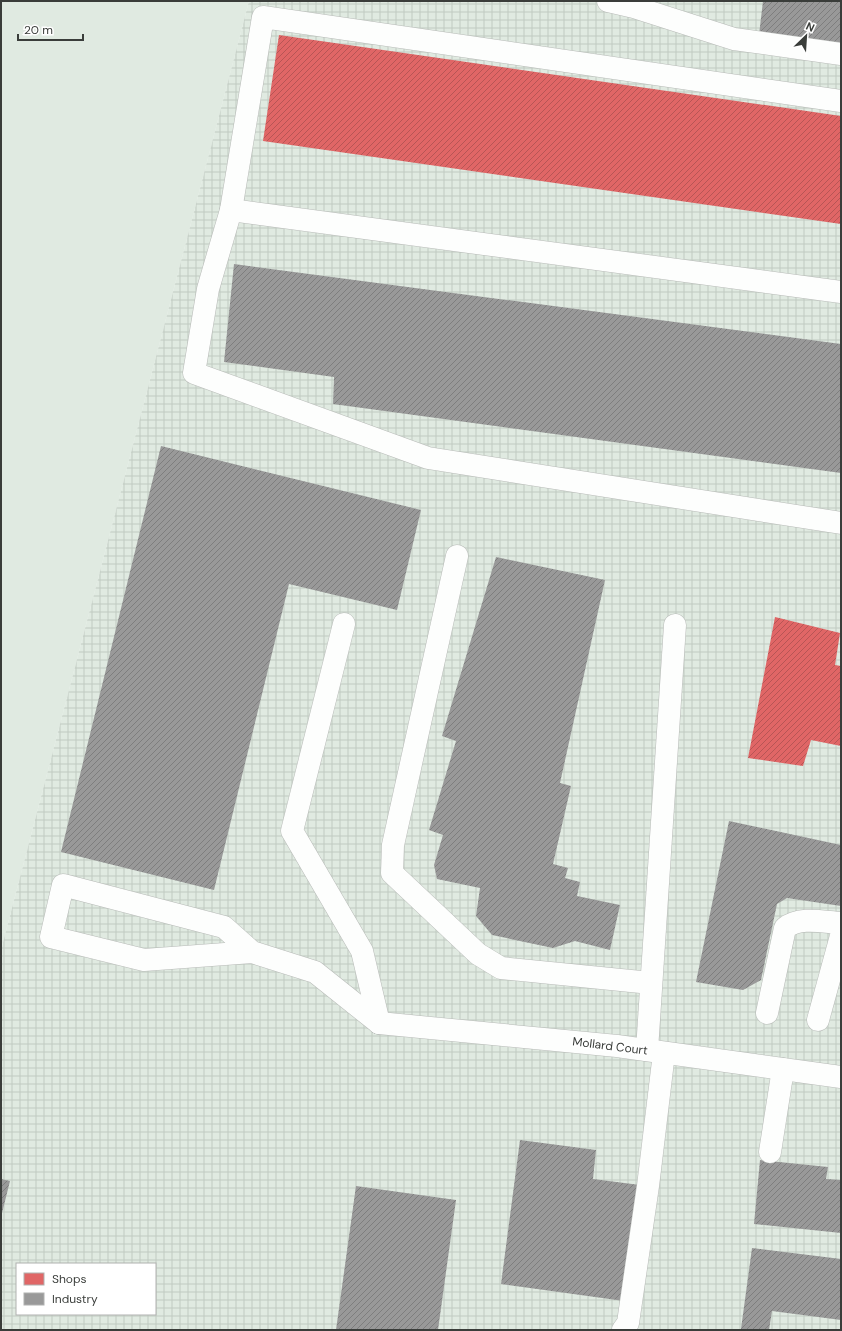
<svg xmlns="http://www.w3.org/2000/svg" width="842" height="1331" font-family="'DM Sans',sans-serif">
  <defs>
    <pattern id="industrial-grid" width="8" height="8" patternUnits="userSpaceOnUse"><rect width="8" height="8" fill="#e0eae1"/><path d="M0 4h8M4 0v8" fill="none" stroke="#c1cac2"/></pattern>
    <pattern id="shops-hatch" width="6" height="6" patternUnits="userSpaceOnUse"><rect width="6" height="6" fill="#e06666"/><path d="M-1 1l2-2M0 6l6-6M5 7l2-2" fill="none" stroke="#b75555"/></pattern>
    <pattern id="industry-hatch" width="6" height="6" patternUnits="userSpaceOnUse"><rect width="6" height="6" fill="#999"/><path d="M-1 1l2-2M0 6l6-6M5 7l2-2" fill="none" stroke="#7e7e7e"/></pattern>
  </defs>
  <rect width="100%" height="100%" fill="#f1f5f1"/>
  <polygon fill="#e0eae1" points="1,1 249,1 1,950"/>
  <path fill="url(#industrial-grid)" fill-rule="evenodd" d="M249,1H841V1330H1V950ZM17,1264H155V1314H17Z"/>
  <g fill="url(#shops-hatch)">
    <polygon points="279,35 841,116 841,224 263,141"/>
    <polygon points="775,617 840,633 835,665 841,666 841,746 811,740 803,766 748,758"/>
  </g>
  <g fill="url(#industry-hatch)">
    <polygon points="763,1 841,1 841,47 759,35"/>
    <polygon points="234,264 841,344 841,473 333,404 334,377 224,362"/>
    <polygon points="161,446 421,510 397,610 289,584 214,890 61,852"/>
    <polygon points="496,557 605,580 560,783 571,786 553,864 568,868 565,878 580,882 577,896 620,905 610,950 575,941 553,948 492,935 476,916 480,888 437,879 434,865 443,835 429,830 456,741 442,736"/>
    <polygon points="729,821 841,845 841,906 787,898 777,904 761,980 743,990 696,982"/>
    <polygon points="520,1140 596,1150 593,1179 640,1185 624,1301 501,1284"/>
    <polygon points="760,1160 828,1167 826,1179 841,1180 841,1233 754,1224"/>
    <polygon points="1,1179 10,1181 2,1213 1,1213"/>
    <polygon points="356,1186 456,1200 438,1330 336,1330"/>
    <polygon points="752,1248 841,1259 841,1320 772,1311 769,1330 741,1329"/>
  </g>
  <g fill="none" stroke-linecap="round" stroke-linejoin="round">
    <defs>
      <g id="minor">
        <polyline points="608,1 634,7 734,39 841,54"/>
        <polyline points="841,101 263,17 231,210 208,289 194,373 428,458 841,523"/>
        <polyline points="231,210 841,292"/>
        <polyline points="457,556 393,845 392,873 478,954 501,968 651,983"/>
        <polyline points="344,624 292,831 362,951 379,1023"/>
        <polyline points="252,952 144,960 51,937 63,885 224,927 252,952 315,972 379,1023"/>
        <path d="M767,1013L785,928C800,916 823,922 841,923"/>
        <polyline points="818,1020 841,936"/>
        <polyline points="379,1023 617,1046 841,1077"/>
        <polyline points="647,1050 675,625"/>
        <polyline points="770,1152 783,1069"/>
        <polyline points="623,1330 628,1323 648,1186 664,1053"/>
      </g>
    </defs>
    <use href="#minor" stroke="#b8bbb8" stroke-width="23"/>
    <use href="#minor" stroke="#fdfefd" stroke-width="22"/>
  </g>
  <g text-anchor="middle" stroke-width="4" stroke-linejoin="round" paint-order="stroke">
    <g font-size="12" fill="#3a3d3a" stroke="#fff">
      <text transform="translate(610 1046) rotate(7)" y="4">Mollard Court</text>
    </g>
  </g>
  <rect width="842" height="1331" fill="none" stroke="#3a3d3a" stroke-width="4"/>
  <rect x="16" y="1263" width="140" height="52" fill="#ffffff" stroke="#b0b1b0"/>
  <rect x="24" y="1273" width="20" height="12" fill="#e06666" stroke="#b0b1b0"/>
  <text x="52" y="1283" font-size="12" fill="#3a3d3a">Shops</text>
  <rect x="24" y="1293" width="20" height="12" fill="#999999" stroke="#b0b1b0"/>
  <text x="52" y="1303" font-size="12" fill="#3a3d3a">Industry</text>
  <g transform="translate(806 36) rotate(25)" stroke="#ffffff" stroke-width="3" paint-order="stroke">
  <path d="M0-3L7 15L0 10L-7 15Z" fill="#3a3d3a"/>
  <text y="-6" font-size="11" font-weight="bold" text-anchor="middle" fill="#3a3d3a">N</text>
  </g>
  <path d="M18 34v6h65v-6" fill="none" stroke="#3a3d3a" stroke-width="2"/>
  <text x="24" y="34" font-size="12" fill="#3a3d3a" stroke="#ffffff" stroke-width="3" paint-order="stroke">20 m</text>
</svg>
